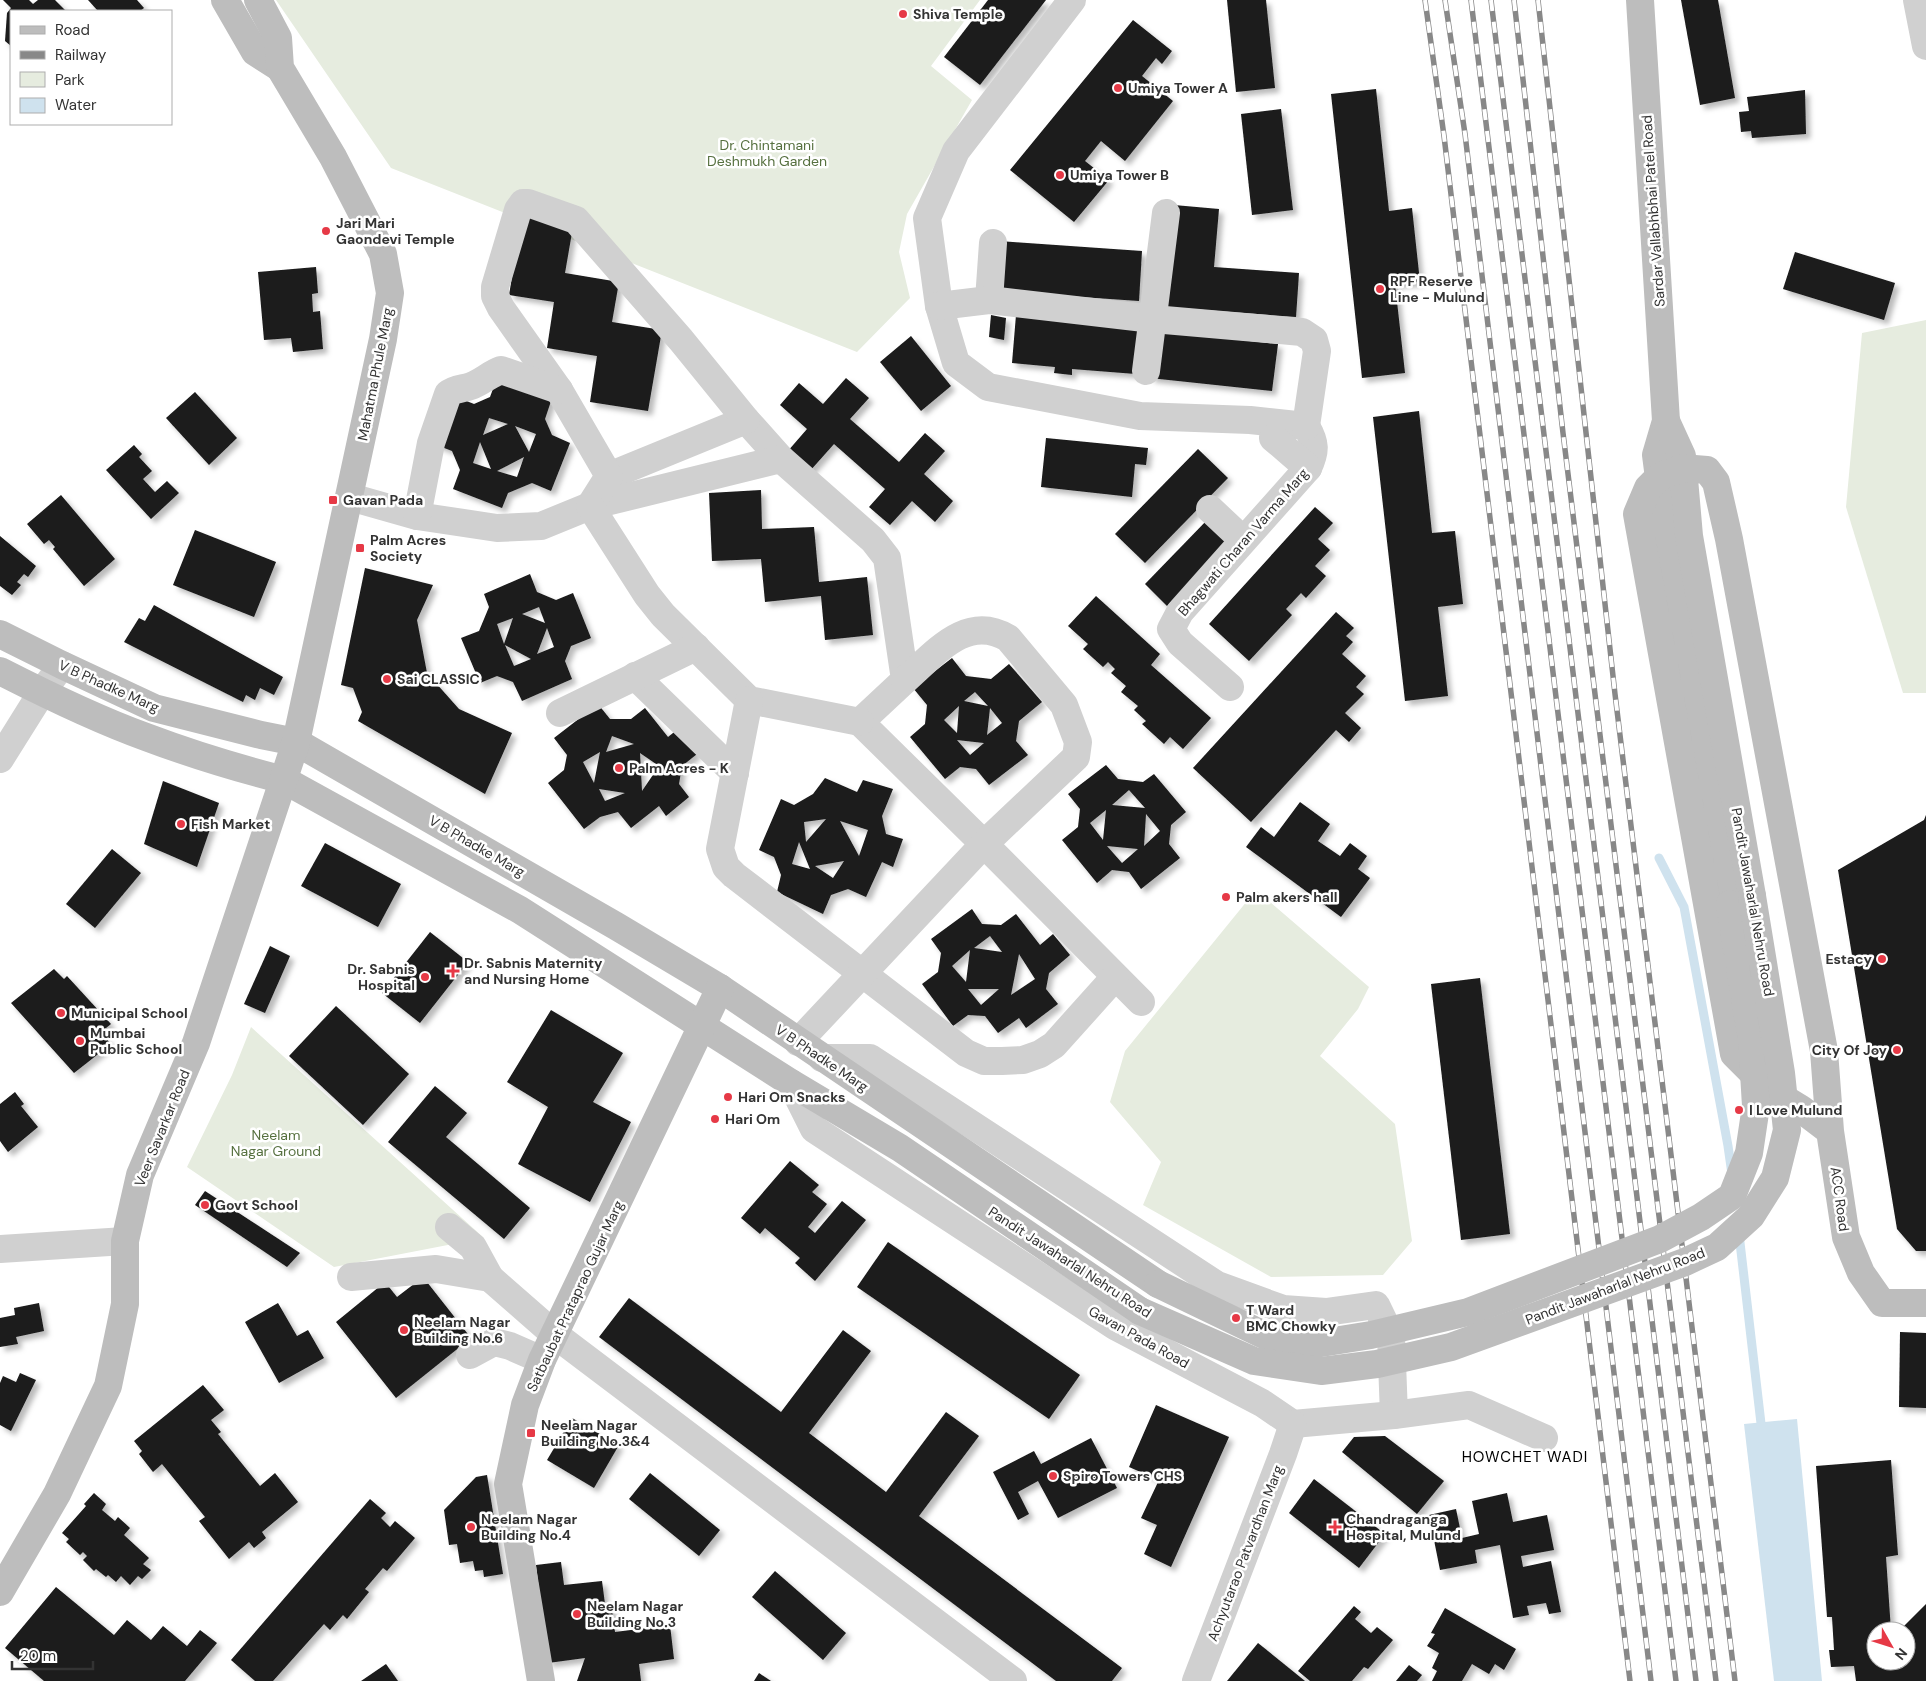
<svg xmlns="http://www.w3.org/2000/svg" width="1926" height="1681" font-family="'DM Sans',sans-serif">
  <defs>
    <filter id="shadow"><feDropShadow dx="4.5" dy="4.5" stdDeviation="2.5" flood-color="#0004"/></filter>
  </defs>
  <rect width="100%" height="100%" fill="#fff"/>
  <g fill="#e6ecdf">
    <polygon points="276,0 980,0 931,66 972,100 907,214 899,252 910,298 857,352 391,168"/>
    <polygon points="1926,320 1926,693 1903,693 1846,507 1862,333"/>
    <polygon points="1256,890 1369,987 1358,1009 1320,1056 1395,1124 1412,1241 1383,1275 1271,1277 1143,1205 1161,1162 1110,1102 1125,1051"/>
    <polygon points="251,1027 484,1238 334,1267 187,1167 232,1075"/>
  </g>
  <polygon fill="#cfe2ee" points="1797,1419 1822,1681 1774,1681 1744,1424"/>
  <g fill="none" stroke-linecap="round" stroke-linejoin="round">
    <g stroke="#cfe2ee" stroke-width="9">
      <polyline points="1659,858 1684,907 1728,1146 1732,1174"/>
      <polyline points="1739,1234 1762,1432"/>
    </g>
  </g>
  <g fill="#1a1a1a" fill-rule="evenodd" filter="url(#shadow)">
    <polygon points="3,0 29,0 33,4 38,0 55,0 66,11 11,11 11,46 5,41 7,13 11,8"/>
    <polygon points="88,0 137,0 144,8 140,11 98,11"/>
    <polygon points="988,0 1046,0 980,85 944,57"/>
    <polygon points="1227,0 1266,0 1275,88 1236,92"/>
    <polygon points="1681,0 1718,0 1735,98 1700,105"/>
    <polygon points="1133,20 1172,51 1162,64 1156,58 1142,76 1173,101 1125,161 1101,141 1085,161 1109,180 1074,222 1010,170"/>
    <polygon points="1376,89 1389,211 1412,208 1420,282 1395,284 1405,373 1362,378 1331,94"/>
    <polygon points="1805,90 1806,134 1752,138 1751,131 1741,132 1739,112 1749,111 1747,97"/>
    <polygon points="1281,109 1293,210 1252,215 1241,114"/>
    <polygon points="1174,205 1219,209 1214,267 1299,273 1296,317 1166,307"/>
    <polygon points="523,212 574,221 565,273 619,282 612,322 662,330 648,411 590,402 597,356 547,348 554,302 509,295"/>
    <polygon points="999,241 1142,251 1139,301 995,291"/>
    <polygon points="1795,252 1895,283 1884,320 1783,289"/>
    <polygon points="316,267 318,293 312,294 313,312 320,311 323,349 293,352 291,338 264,340 258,272"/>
    <polygon points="991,315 1006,318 1004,340 989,337"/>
    <polygon points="1016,315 1140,329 1136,374 1072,369 1072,375 1054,373 1055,367 1012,363"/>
    <polygon points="1156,331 1278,344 1272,391 1150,378"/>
    <polygon points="911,336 951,386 921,411 880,362"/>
    <path d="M497,378L552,398L545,419L552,435L570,443L551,491L532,483L508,493L502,508L453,489L460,470L452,451L434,444L454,396L474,404L490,397ZM489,418L508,424L483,435ZM515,426L536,434L529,452ZM480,442L491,469L473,463ZM524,457L517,477L497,471Z"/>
    <polygon points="846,378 869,398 850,419 899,462 925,433 945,451 924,474 953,501 935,522 912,501 890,525 869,507 885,489 834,444 809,472 787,452 807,429 780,405 799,383 823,404"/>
    <polygon points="195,392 237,438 209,465 166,418"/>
    <polygon points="1419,411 1432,533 1455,531 1463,604 1438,607 1448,696 1405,701 1373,417"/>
    <polygon points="1046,438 1148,448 1146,465 1135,464 1132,497 1041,487"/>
    <polygon points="134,445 142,454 139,457 152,471 143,479 155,492 167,481 179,493 151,519 106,470"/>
    <polygon points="1198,449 1228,478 1145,563 1115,534"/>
    <polygon points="761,490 762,529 814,527 819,582 867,577 873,635 825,640 821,596 765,602 761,559 712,561 709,493"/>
    <polygon points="61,495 115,559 84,586 53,549 55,547 49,540 44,544 27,524"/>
    <polygon points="1315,507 1333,523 1318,539 1330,550 1315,566 1326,576 1306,598 1301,593 1286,609 1292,615 1249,661 1209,624"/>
    <polygon points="1209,518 1231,539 1167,606 1145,584"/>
    <polygon points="195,530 276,562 254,617 173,585"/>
    <polygon points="0,536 36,566 28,577 24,574 17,582 21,585 12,595 0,586"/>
    <polygon points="365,568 433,585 417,620 427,673 459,709 512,733 485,794 358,721 362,712 353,688 341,685"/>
    <path d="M530,574L537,592L556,600L573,593L591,638L571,646L565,661L572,679L522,701L513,682L497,676L480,683L461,638L479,631L489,607L484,594ZM539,607L545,623L522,614ZM513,618L504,644L497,624ZM547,628L554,647L537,654ZM505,645L531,659L514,666Z"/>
    <polygon points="1096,596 1160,654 1151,665 1211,718 1183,749 1170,737 1164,744 1142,724 1146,721 1134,710 1138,706 1121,692 1126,686 1111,673 1115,669 1108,662 1103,667 1083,649 1088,644 1068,626"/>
    <polygon points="154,605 283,677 274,695 260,688 255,700 246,695 243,702 124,642 139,618 145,621"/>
    <polygon points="1336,612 1354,628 1346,636 1353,642 1342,654 1366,676 1356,687 1364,694 1345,713 1361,728 1349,742 1336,730 1251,822 1193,768"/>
    <path d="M952,658L966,676L991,679L1009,664L1042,702L1019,721L1016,741L1028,755L989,785L976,769L960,767L945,779L910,737L925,724L927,705L913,688ZM975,692L988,706L964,701ZM959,706L957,733L944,720ZM990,708L1002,723L987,735ZM957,740L984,743L970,755Z"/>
    <path d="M598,704L610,719H631L645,708L668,737L678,729L697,754L682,766L679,784L689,797L666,816L659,806L631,828L618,812L600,817L584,829L548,783L564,770L567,755L554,738ZM612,736L634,744L606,752ZM600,752L594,783L583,762ZM640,753L659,766L642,791ZM599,789L625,793L605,801Z"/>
    <path d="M1106,765L1118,779L1143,782L1154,774L1186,812L1171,825L1169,844L1180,858L1141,889L1129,872L1112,870L1097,883L1062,840L1078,827L1080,809L1068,794ZM1129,790L1145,808L1112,805ZM1106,810L1103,840L1090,823ZM1146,814L1160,831L1144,846ZM1107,846L1138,849L1122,863Z"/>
    <path d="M825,778L857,792L863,780L893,789L882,816L886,834L903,839L893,867L882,862L866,897L848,889L831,895L823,914L777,892L781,875L774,857L759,850L781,799L794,805L813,794ZM826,819L806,842L804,822ZM840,821L868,830L859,856ZM799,842L810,869L792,864ZM844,861L833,878L815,866Z"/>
    <polygon points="163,781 219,803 197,867 144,844"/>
    <polygon points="1300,802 1330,824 1318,841 1340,856 1350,843 1367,856 1358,869 1370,878 1341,917 1246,847 1261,827 1274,837"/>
    <polygon points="1926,815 1926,1251 1916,1251 1897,1229 1838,870 1924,820"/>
    <polygon points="325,843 401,884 378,927 301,886"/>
    <polygon points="112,849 141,873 95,928 66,904"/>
    <path d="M972,909L982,924L1001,925L1016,914L1040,945L1053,934L1070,955L1049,973L1046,989L1058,1004L1026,1028L1019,1018L998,1033L985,1016L968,1015L953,1026L922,984L938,972L941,953L931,939ZM990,936L1002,952L974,948ZM970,950L966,982L952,966ZM1019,954L1035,979L1011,995ZM968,989H999L981,1005Z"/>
    <polygon points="430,932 468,962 420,1023 382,993"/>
    <polygon points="270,946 290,956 265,1013 244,1004"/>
    <polygon points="54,969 64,979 67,976 111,1024 101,1032 111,1044 74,1073 11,1003"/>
    <polygon points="1480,978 1510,1234 1461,1240 1431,984"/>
    <polygon points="336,1006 409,1074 363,1125 289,1056"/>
    <polygon points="551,1010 623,1053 593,1102 631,1122 590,1202 518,1164 548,1107 507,1082"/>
    <polygon points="435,1086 467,1113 446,1137 530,1208 504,1239 388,1142"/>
    <polygon points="15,1092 24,1104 21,1106 38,1127 8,1152 0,1141 0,1104"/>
    <polygon points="790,1161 819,1185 812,1192 827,1204 808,1227 815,1233 842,1201 866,1220 815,1281 795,1263 800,1258 765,1228 760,1234 741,1218"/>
    <polygon points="205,1191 300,1253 287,1267 195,1205"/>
    <polygon points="888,1242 1080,1375 1049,1419 857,1287"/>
    <polygon points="423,1277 471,1338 396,1398 336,1322 385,1282 397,1297"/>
    <polygon points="629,1298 781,1412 843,1330 871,1351 809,1433 886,1492 946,1412 979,1436 919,1516 1122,1668 1112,1681 1056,1681 599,1337"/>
    <polygon points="39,1303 44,1331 16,1337 18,1344 0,1347 0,1318 15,1315 14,1308"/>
    <polygon points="278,1303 297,1336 308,1330 324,1358 279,1383 245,1322"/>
    <polygon points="1900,1332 1926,1333 1926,1408 1899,1407"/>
    <polygon points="20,1373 36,1380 11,1431 0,1425 0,1383 3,1376 16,1382"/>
    <polygon points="203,1385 224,1410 211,1420 221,1432 218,1434 260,1486 275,1473 298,1502 262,1532 266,1538 254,1548 249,1542 229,1559 199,1521 205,1517 162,1464 153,1472 139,1454 142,1451 134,1441"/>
    <polygon points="1156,1405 1229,1437 1171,1567 1144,1554 1157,1525 1141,1518 1159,1480 1129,1467"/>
    <polygon points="572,1418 619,1445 594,1488 547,1460"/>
    <polygon points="1385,1436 1444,1481 1417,1514 1342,1452 1354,1437"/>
    <polygon points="1091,1438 1117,1488 1058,1518 1038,1481 1018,1492 1029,1514 1018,1520 993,1472 1034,1451 1041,1464"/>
    <polygon points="1891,1460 1898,1555 1886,1557 1891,1631 1876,1631 1876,1661 1906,1661 1906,1631 1899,1631 1926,1604 1926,1681 1856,1681 1854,1666 1831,1667 1829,1650 1834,1650 1832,1617 1827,1617 1816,1466"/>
    <polygon points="650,1473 720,1530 699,1556 629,1499"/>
    <polygon points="487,1475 503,1574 484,1577 483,1570 475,1571 473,1561 460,1563 457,1544 449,1545 444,1510 476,1477"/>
    <polygon points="1314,1479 1385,1534 1359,1568 1289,1513"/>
    <polygon points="94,1493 106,1504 102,1510 115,1521 118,1517 130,1528 124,1535 149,1558 143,1564 151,1570 142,1579 138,1576 130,1585 121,1576 116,1582 108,1575 106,1577 96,1569 94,1571 83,1560 87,1556 83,1552 80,1555 66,1542 69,1539 62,1533 86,1506 84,1504"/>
    <polygon points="1507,1493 1513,1522 1547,1515 1554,1550 1521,1556 1523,1567 1551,1561 1561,1612 1549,1614 1546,1603 1527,1606 1529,1615 1513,1618 1500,1545 1475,1550 1477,1563 1440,1570 1429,1515 1456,1509 1462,1538 1479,1534 1472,1501"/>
    <polygon points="370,1499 386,1513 381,1518 390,1527 395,1521 415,1538 387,1571 383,1568 365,1589 369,1592 347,1619 343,1615 330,1630 324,1624 273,1681 255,1681 231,1660"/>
    <polygon points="561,1562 564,1585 602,1581 605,1604 611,1604 615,1632 670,1625 674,1659 639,1664 641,1681 577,1681 585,1658 548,1663 536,1565"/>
    <polygon points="775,1571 846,1633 823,1660 752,1597"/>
    <polygon points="56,1587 114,1635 127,1620 151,1640 163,1626 187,1646 200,1630 217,1643 185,1681 44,1681 5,1648"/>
    <polygon points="1354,1606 1361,1612 1355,1619 1371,1633 1377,1627 1393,1640 1368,1669 1364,1667 1352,1681 1310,1681 1298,1671"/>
    <polygon points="1445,1608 1516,1649 1504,1670 1495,1664 1489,1674 1472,1664 1462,1681 1432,1681 1437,1671 1432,1668 1439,1653 1427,1646 1435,1634 1431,1633"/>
    <polygon points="1258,1643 1305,1681 1227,1681"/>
    <polygon points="386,1664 398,1681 361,1681"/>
    <polygon points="1409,1665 1422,1675 1417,1681 1396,1681"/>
    <polygon points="759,1673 771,1681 754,1681"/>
  </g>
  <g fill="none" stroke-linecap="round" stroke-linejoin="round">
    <g stroke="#d0d0d0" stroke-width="28">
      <path d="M1072,0L956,151L927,218L939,306L956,363L988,387L1140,416L1250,420L1306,426C1316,443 1316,451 1308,468L1180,612L1171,629L1180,643L1230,687"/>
      <polyline points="1917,0 1926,46"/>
      <polyline points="989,300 993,243"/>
      <polyline points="939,306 989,300 1153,319 1302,332 1314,340 1317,351 1306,426"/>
      <polyline points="1146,371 1166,213"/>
      <polyline points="1273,438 1308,468"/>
      <polyline points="609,476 746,420 781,459"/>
      <polyline points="350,497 417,516 497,528 541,526 590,506 781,459 873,540 887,558 905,680 860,722 984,844 1141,1002"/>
      <polyline points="590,506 609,476 559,390 501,308 495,296 495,287 518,210 523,203 528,203 576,220 681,340 746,420"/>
      <polyline points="590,506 647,595 663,615 749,700 860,722"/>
      <polyline points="1210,509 1243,540"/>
      <path d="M417,516L431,443L448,394C455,388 463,389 471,386C482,382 490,374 501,370L559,390"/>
      <polyline points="635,676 735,773"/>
      <polyline points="749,700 720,849 726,867 734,875 966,1053 984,1061 1002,1061 1023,1060 1040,1054 1054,1045 1115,977"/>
      <polyline points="560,713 696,647"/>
      <polyline points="0,759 42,692 62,665"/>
      <path d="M798,1042L984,844L1076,757L1078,742L1064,705L1008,638C966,613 935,654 905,680"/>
      <polyline points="822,1058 870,1058 1217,1285 1283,1309 1326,1312 1376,1305 1391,1336 1394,1415"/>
      <polyline points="791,1083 814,1129 1115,1326 1262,1403 1293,1424 1394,1415 1469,1405 1544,1438"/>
      <polyline points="449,1227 473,1247 490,1278 554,1334 1013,1681"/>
      <polyline points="0,1249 125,1241"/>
      <polyline points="351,1277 436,1269 490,1278"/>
      <polyline points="470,1355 494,1342 510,1346 542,1360"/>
      <polyline points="1196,1681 1283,1454 1293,1424"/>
    </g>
    <g stroke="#bdbdbd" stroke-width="28">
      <polyline points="225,0 255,52 280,68"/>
      <polyline points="1640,0 1666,421 1656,455 1667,539 1730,904"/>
      <polyline points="1666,421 1682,456 1689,536 1752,896"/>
      <polyline points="0,634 62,665 154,708 261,735 296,742 616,926 720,988 1158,1284"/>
      <path d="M0,671C47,695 96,719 146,737C191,754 237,768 284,780L520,910L791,1083L900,1148L1140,1311"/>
      <polyline points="1830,1131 1801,1109 1770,1090 1734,1054 1637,514 1648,488 1659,477 1682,468 1707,470 1716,482 1729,539 1824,1051 1830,1131 1846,1237 1861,1273 1882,1303 1926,1303"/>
      <polyline points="0,1592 57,1494 108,1386 125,1304 125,1241 140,1175 196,1043 296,742 383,339 390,293 383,254 333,157 280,68 278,38 258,0"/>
      <polyline points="541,1681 508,1484 525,1405 542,1360 720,988"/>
    </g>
    <defs>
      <g id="rail">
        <polyline points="1425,0 1444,136 1630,1681"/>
        <polyline points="1445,0 1465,134 1651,1681"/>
        <polyline points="1471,0 1676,1681"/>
        <polyline points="1491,0 1696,1681"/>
        <polyline points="1514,0 1563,433 1716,1681"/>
        <polyline points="1538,0 1615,694 1735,1681"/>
      </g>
    </defs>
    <use href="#rail" stroke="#888" stroke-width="5.5"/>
    <use href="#rail" stroke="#fff" stroke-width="4" stroke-dasharray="11" stroke-linecap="butt"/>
    <g stroke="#bdbdbd" stroke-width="28">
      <polyline points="1158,1284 1266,1336 1315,1344 1371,1335 1468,1312 1660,1239 1701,1217 1732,1196 1749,1153 1756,1106 1752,1040 1730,904"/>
      <polyline points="1140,1311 1254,1361 1321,1371 1377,1364 1451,1347 1685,1262 1717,1247 1751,1216 1775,1178 1787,1130 1781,1073 1752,896"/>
    </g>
  </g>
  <g fill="#e63946" stroke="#fff" stroke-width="2">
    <circle cx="903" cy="14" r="5"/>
    <circle cx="1118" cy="88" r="5"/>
    <circle cx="1060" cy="175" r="5"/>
    <circle cx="326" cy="231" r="5"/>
    <circle cx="1380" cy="289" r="5"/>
    <rect x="328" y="495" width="10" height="10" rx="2.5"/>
    <rect x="355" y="543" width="10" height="10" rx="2.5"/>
    <circle cx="387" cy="679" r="5"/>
    <circle cx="619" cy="768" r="5"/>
    <circle cx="181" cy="824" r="5"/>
    <circle cx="1226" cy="897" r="5"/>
    <circle cx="1882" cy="959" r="5"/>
    <path d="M450.5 963.5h5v5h5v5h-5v5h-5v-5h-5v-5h5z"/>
    <circle cx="425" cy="977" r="5"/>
    <circle cx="61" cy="1013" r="5"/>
    <circle cx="80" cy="1041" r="5"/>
    <circle cx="1897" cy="1050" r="5"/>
    <circle cx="728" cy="1097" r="5"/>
    <circle cx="1739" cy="1110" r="5"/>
    <circle cx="715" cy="1119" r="5"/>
    <circle cx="205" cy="1205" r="5"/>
    <circle cx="1236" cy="1318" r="5"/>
    <circle cx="404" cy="1330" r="5"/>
    <rect x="526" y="1428" width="10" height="10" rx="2.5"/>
    <circle cx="1053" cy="1476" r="5"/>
    <circle cx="471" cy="1527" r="5"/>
    <path d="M1332.5 1519.5h5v5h5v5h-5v5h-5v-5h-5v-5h5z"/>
    <circle cx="577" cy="1614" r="5"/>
  </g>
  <g text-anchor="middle" stroke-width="5" stroke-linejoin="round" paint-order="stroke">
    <g font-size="14" font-weight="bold" fill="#333" stroke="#fff" text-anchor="start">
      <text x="913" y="19">Shiva Temple</text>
      <text x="1128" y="93">Umiya Tower A</text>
      <text x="1070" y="180">Umiya Tower B</text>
      <text x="336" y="228">Jari Mari<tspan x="336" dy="16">Gaondevi Temple</tspan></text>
      <text x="1390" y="286">RPF Reserve<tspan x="1390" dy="16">Line - Mulund</tspan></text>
      <text x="343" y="505">Gavan Pada</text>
      <text x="370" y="545">Palm Acres<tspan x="370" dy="16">Society</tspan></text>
      <text x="397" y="684">Sai CLASSIC</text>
      <text x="629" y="773">Palm Acres - K</text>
      <text x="191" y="829">Fish Market</text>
      <text x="1236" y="902">Palm akers hall</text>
      <text x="1872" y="964" text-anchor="end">Estacy</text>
      <text x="464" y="968">Dr. Sabnis Maternity<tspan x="464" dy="16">and Nursing Home</tspan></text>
      <text x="415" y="974" text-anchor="end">Dr. Sabnis<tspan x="415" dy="16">Hospital</tspan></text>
      <text x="71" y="1018">Municipal School</text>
      <text x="90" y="1038">Mumbai<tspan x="90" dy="16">Public School</tspan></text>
      <text x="1887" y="1055" text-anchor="end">City Of Joy</text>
      <text x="738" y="1102">Hari Om Snacks</text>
      <text x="1749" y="1115">I Love Mulund</text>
      <text x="725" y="1124">Hari Om</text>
      <text x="215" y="1210">Govt School</text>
      <text x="1246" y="1315">T Ward<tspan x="1246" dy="16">BMC Chowky</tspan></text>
      <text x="414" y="1327">Neelam Nagar<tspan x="414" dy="16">Building No.6</tspan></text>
      <text x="541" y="1430">Neelam Nagar<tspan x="541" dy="16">Building No.3&amp;4</tspan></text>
      <text x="1063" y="1481">Spiro Towers CHS</text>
      <text x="481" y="1524">Neelam Nagar<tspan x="481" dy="16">Building No.4</tspan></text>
      <text x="1346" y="1524">Chandraganga<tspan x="1346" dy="16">Hospital, Mulund</tspan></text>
      <text x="587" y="1611">Neelam Nagar<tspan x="587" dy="16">Building No.3</tspan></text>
    </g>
    <g font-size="14" fill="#56703f" stroke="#fff">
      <text x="767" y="150">Dr. Chintamani<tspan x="767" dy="16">Deshmukh Garden</tspan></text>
      <text x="276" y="1140">Neelam<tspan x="276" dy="16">Nagar Ground</tspan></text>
    </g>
    <g font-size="14" fill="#333" stroke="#fff">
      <text transform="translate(1653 211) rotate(-94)" y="5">Sardar Vallabhbhai Patel Road</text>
      <text transform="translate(375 374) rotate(-79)" y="5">Mahatma Phule Marg</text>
      <text transform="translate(1243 542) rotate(-49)" y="5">Bhagwati Charan Varma Marg</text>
      <text transform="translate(109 686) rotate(24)" y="5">V B Phadke Marg</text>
      <text transform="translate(477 846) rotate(30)" y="5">V B Phadke Marg</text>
      <text transform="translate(1753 902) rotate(80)" y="5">Pandit Jawaharlal Nehru Road</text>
      <text transform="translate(822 1058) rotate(34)" y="5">V B Phadke Marg</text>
      <text transform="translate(162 1128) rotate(-68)" y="5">Veer Savarkar Road</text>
      <text transform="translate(1840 1199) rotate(82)" y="5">ACC Road</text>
      <text transform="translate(1070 1262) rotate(33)" y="5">Pandit Jawaharlal Nehru Road</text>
      <text transform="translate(1615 1286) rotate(-21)" y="5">Pandit Jawaharlal Nehru Road</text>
      <text transform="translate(575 1296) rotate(-65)" y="5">Satbaubat Prataprao Gujar Marg</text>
      <text transform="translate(1139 1337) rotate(29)" y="5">Gavan Pada Road</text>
      <text transform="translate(1245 1553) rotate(-69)" y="5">Achyutarao Patvardhan Marg</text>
    </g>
    <g font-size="15" letter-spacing="1" fill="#000" stroke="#fff">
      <text x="1525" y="1462">HOWCHET WADI</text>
    </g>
  </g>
  <rect x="10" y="10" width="162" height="115" fill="#ffffff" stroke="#adadad"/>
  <rect x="20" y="26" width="25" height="8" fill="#bdbdbd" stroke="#adadad"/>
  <text x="55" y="35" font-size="15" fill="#333333">Road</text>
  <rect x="20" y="51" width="25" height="8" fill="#888888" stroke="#adadad"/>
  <text x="55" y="60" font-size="15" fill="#333333">Railway</text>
  <rect x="20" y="72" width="25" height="15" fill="#e6ecdf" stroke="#adadad"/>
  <text x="55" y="85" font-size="15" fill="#333333">Park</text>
  <rect x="20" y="98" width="25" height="15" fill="#cfe2ee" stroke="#adadad"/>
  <text x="55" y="110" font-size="15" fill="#333333">Water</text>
  <g transform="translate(1891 1646) rotate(129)"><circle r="24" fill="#ffffff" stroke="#adadad"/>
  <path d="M0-4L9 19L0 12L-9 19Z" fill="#e63946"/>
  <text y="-8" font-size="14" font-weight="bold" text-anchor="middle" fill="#333333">N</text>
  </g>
  <path d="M12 1661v8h81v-8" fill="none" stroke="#333333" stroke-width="2.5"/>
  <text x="20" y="1661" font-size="15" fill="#333333" stroke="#ffffff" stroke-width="4" paint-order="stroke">20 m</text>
</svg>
